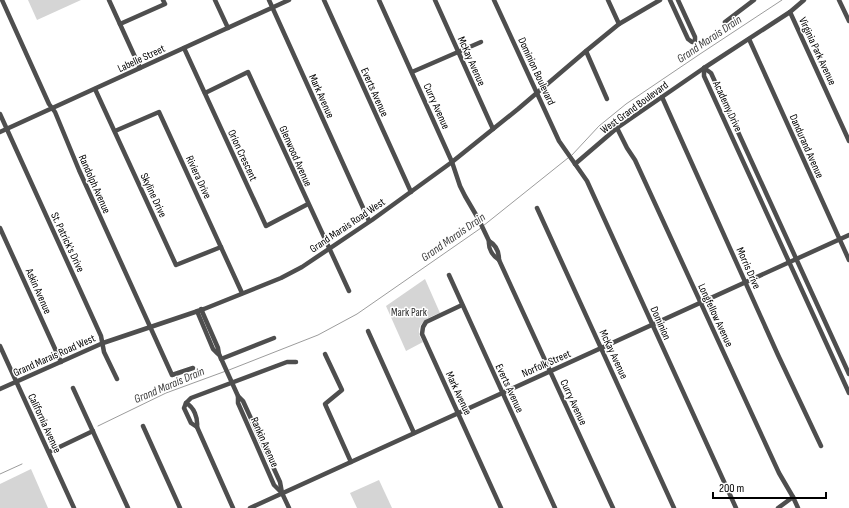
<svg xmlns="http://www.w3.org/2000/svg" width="849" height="508" font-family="'Sofia Sans Condensed',sans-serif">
  <rect width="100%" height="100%" fill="#fff"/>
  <g fill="#d5d5d5">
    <polygon points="28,0 81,0 37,20"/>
    <path d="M425,279L440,313C432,316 418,321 419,333C419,336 422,340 423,342L406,351L386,306Z"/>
    <polygon points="31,469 48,508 0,508 0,484"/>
    <polygon points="379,480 392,508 357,508 350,493"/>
  </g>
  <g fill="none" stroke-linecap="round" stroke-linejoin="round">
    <g stroke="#9c9c9c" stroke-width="1">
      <polyline points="572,155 599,126 626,104 700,54 782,0"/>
      <polyline points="483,226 568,158"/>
      <polyline points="229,370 318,335 357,314 481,228"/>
      <polyline points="98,426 166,393 226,371"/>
      <polyline points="0,474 22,464"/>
    </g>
    <g stroke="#4e4e4e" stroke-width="4.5">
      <polyline points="2,0 49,104 55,112 79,170 172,375 193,368"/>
      <polyline points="109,0 140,68"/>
      <polyline points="215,0 228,28"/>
      <polyline points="269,0 369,221"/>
      <polyline points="324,0 411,192"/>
      <path d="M379,0L452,162L460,186L465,196L479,220L489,241C496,245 499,252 499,260L613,508"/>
      <polyline points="435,0 493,129"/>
      <polyline points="494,0 559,141 587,181 736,508"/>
      <polyline points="608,0 619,24"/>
      <polyline points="670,0 688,39 692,42 695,41 695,37 678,0"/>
      <polyline points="839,0 849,21"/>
      <polyline points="790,12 849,141"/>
      <polyline points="725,22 754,0"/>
      <polyline points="120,24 165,4 163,0"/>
      <polyline points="749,39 849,260"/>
      <polyline points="184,48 266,226 308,204"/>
      <polyline points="586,51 607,99"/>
      <polyline points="704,68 704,76 849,393"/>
      <polyline points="704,68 711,73 849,374"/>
      <polyline points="412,72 481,42"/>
      <polyline points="95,89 176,265 221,247"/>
      <polyline points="205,93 248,72 349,291"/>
      <polyline points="662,97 778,355 821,446"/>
      <polyline points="0,114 101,336 104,352 117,379"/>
      <polyline points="617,128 627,148 635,160 779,473 793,497 798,508"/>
      <polyline points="115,131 159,112 242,293"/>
      <polyline points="0,132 289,0"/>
      <polyline points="575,164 617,128 704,68 790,12 804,0"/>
      <polyline points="537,208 674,508"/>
      <polyline points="0,228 61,362"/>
      <path d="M489,241C488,249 493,256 499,260"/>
      <polyline points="449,275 555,508"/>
      <polyline points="462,305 426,322 423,327 422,334 501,508"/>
      <polyline points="201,309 218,348 219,354 238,396 243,401 280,482 282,493 289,508"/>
      <polyline points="197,311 213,349 218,354"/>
      <polyline points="368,331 414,433"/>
      <polyline points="0,346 74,508"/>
      <polyline points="325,354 342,390 325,404 351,462"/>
      <polyline points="221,359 274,338"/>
      <polyline points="73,388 128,508"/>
      <polyline points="0,389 103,343 204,309 281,278 302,267 372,220 452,162 518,109 586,51 619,24 660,0"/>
      <polyline points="238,396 238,403 274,485 282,493"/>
      <path d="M186,403C194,407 198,418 197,427L233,508"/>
      <polyline points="143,426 180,508"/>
      <polyline points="197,427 191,423 184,408 186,403 191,398 287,362 296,362"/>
      <polyline points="49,452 93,431"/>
      <polyline points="250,508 849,235"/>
      <polyline points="778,508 793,497"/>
    </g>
  </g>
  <g text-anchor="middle" stroke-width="3" stroke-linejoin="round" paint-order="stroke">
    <g font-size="11" fill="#000" stroke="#fff">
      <text transform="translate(818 51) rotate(65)" y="4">Virginia Park Avenue</text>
      <text transform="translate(141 58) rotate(-25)" y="4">Labelle Street</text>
      <text transform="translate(472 61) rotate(66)" y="4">McKay Avenue</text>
      <text transform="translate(537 71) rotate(65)" y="4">Dominion Boulevard</text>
      <text transform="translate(375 92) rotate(66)" y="4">Everts Avenue</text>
      <text transform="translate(322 96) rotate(66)" y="4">Mark Avenue</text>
      <text transform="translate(437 106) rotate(66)" y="4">Curry Avenue</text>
      <text transform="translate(728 106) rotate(65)" y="4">Academy Drive</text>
      <text transform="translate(634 107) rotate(-36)" y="4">West Grand Boulevard</text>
      <text transform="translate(807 146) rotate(66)" y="4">Dandurand Avenue</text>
      <text transform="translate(243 155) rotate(65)" y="4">Orion Crescent</text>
      <text transform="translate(296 156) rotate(66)" y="4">Glenwood Avenue</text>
      <text transform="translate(199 177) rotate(65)" y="4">Riviera Drive</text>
      <text transform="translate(95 184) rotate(66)" y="4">Randolph Avenue</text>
      <text transform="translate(154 195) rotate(65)" y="4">Skyline Drive</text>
      <text transform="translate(347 225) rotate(-34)" y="4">Grand Marais Road West</text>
      <text transform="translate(68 242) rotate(65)" y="4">St. Patrick's Drive</text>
      <text transform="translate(749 268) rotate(66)" y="4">Morris Drive</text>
      <text transform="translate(39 291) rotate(66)" y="4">Askin Avenue</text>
      <text transform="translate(716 315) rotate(65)" y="4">Longfellow Avenue</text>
      <text transform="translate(661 323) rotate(66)" y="4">Dominion</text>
      <text transform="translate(614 354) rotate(65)" y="4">McKay Avenue</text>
      <text transform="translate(54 355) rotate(-24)" y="4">Grand Marais Road West</text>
      <text transform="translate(546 363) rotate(-24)" y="4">Norfolk Street</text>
      <text transform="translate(510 388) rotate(65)" y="4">Everts Avenue</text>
      <text transform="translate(459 393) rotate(65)" y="4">Mark Avenue</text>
      <text transform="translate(574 402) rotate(65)" y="4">Curry Avenue</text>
      <text transform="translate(45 423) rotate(65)" y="4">California Avenue</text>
      <text transform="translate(265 442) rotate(66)" y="4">Rankin Avenue</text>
    </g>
    <g font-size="11" fill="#2c2c2c" stroke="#fff">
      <text x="409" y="316">Mark Park</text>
    </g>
    <g font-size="12" font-style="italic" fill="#3d3d3d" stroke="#fff">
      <text transform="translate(709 39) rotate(-34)" y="4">Grand Marais Drain</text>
      <text transform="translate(453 237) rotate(-35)" y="4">Grand Marais Drain</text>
      <text transform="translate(169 385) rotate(-23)" y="4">Grand Marais Drain</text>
    </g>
  </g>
  <path d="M713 492v6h113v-6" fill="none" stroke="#000000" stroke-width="2"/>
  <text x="719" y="492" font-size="12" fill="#000000" stroke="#ffffff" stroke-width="3" paint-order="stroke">200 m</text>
</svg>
